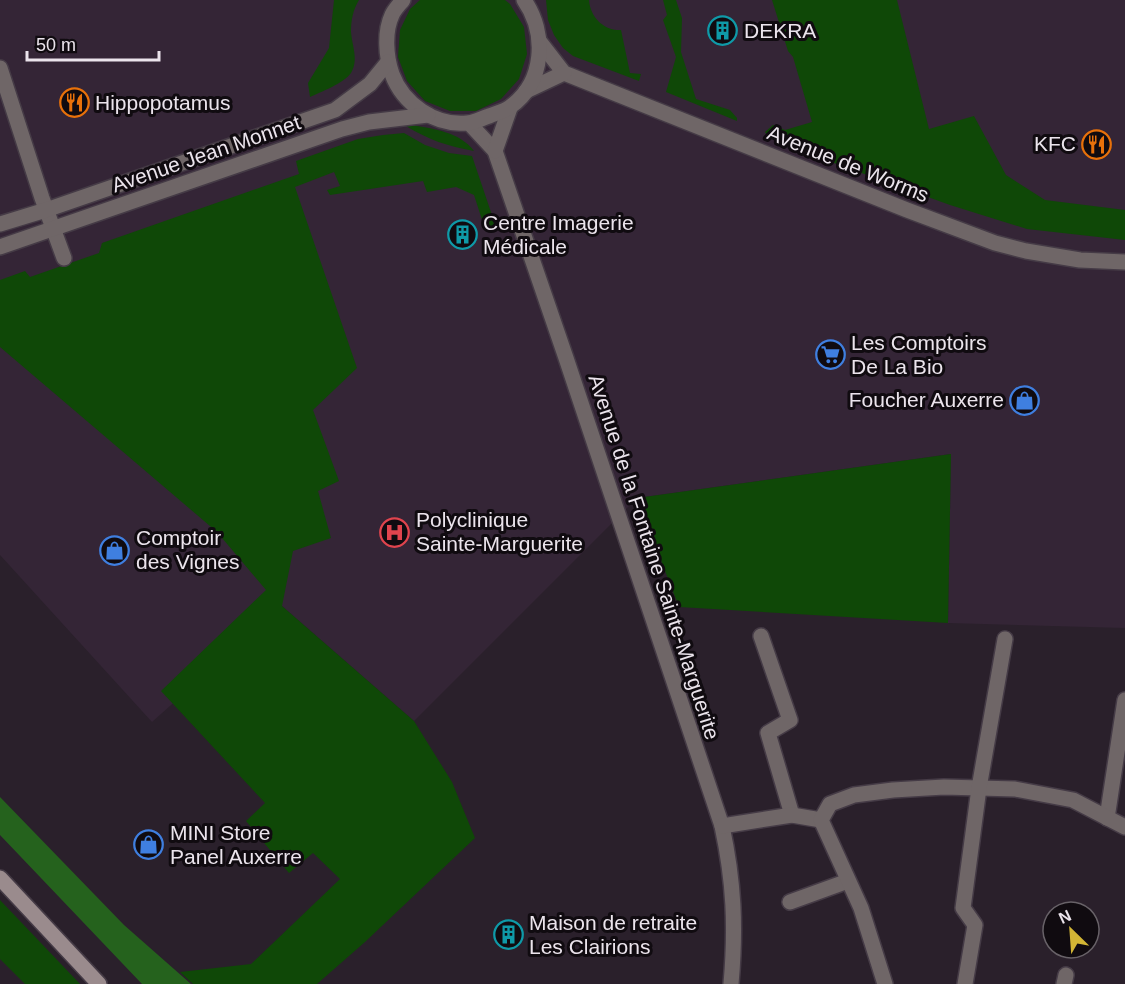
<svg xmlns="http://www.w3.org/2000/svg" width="1125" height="984" font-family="Arial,sans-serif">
  <rect width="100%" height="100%" fill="#2a202b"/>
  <polygon fill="#342536" points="0,0 1125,0 1125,628 948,623 951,454 637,498 414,721 282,606 152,722 0,555"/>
  <g fill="#0f4807">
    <path d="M334,0H359C353,10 351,20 351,32C352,46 359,60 351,73C344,83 321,92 310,97L308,83L329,48Z"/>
    <polygon points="420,0 505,0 510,4 524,27 527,54 519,79 501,99 476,111 450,111 425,101 407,81 398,57 400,30 410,9"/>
    <path d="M546,0H589C590,17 604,31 621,30L630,73L641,74L639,81L573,56L563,48L554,35L548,20Z"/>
    <polygon points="663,0 676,0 682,18 681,52 696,99 730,110 737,118 737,121 666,92 676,57 663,20 667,15"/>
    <polygon points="772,0 897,0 929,129 974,116 1006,175 1045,200 1125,210 1125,240 1027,229 950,205 834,163 767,135 765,132 773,125 785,130 812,122 793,57 788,51"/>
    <path d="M412,125C434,129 460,132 474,151C447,146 429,140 406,126Z"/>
    <polygon points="404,133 425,145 449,153 472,156 496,227 485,229 474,195 456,187 427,192 423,181 330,195 327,190 340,186 334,172 295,187 357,368 313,410 339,481 318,491 331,538 293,551 282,606 414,721 452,782 475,838 365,942 317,984 193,984 180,972 251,964 340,879 313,853 289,873 246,821 265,803 161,691 266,590 217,532 0,347 0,280 25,271 30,277 99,253 102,243 299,174 296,161 358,139 383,135"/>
    <polygon points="951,454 948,623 679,607 637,498"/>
    <polygon points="0,900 80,984 25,984 0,959"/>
  </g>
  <polygon fill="#25621d" points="0,797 124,925 191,984 142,984 0,835"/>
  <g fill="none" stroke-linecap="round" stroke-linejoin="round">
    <defs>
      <g id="minor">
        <polyline points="540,42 564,73 907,210 995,243 1026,251 1080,260 1125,262"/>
        <polyline points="0,68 42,198 64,258"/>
        <polyline points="526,91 564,73"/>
        <path d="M469,123L495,151L566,358L722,826C734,882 736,927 731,984"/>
        <polyline points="495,151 510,108"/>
        <polyline points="761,636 790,720 768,733 792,815"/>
        <polyline points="1107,818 1125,700"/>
        <polyline points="722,826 792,815 821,820"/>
        <polyline points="790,902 848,881"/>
        <polyline points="885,984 861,908 821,820 830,804 854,795 893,790 944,787 1015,789 1073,800 1125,827"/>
        <polyline points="965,984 975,925 963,908 979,788 1005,639"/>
        <polyline points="1064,984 1066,975"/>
      </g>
      <g id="tertiary">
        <path d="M403,0C399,5 394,10 392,15C384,32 386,57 392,74C403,104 435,126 467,123C474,123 482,118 489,116C496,113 505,111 510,107C545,82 547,33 524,0"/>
        <polyline points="0,224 46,210 335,110 370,84 388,62"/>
        <polyline points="0,247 342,129 369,122 428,115"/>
      </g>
      <polyline id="secondary" points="0,878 99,984"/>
    </defs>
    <use href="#minor" stroke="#453b46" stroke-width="18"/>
    <use href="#tertiary" stroke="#453b46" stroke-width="18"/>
    <use href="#secondary" stroke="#453b46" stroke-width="18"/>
    <use href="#minor" stroke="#6f6667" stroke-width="15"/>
    <use href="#tertiary" stroke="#6f6667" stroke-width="15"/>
    <use href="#secondary" stroke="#9a8b8d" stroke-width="15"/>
  </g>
  <defs>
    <symbol id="building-ring" viewBox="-11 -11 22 22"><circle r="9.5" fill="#100b10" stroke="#0f9aa8" stroke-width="1.5"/><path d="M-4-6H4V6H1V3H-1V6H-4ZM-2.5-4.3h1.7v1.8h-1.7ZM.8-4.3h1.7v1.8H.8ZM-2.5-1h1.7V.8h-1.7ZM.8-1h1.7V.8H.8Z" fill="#0f9aa8"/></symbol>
    <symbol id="restaurant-ring" viewBox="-11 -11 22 22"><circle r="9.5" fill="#100b10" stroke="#e8710a" stroke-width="1.5"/><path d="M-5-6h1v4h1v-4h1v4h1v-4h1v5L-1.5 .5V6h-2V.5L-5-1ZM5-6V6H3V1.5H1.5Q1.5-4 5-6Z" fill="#e8710a"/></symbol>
    <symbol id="supermarket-ring" viewBox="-11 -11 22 22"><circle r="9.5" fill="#100b10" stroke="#3f7fe0" stroke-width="1.5"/><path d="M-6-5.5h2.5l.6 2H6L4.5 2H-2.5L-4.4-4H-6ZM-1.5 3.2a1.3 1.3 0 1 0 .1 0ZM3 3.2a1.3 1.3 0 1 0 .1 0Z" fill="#3f7fe0"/></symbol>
    <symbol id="shop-ring" viewBox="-11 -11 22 22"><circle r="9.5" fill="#100b10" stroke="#3f7fe0" stroke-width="1.5"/><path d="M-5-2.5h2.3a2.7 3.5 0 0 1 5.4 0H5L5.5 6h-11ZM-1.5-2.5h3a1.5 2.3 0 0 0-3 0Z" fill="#3f7fe0"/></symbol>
    <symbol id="hospital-ring" viewBox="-11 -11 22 22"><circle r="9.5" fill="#100b10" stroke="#e0444e" stroke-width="1.5"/><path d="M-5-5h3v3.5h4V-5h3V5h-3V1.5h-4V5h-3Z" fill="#e0444e"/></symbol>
  </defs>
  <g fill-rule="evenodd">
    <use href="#building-ring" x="706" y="14" width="33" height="33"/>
    <use href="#restaurant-ring" x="58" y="86" width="33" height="33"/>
    <use href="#restaurant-ring" x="1080" y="128" width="33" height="33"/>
    <use href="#building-ring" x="446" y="218" width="33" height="33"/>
    <use href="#supermarket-ring" x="814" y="338" width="33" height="33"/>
    <use href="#shop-ring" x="1008" y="384" width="33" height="33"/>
    <use href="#hospital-ring" x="378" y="516" width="33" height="33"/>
    <use href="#shop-ring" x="98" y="534" width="33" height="33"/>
    <use href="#shop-ring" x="132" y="828" width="33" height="33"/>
    <use href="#building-ring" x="492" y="918" width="33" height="33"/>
  </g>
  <g text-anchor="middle" stroke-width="6" stroke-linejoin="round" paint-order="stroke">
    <g font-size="21" fill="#ebe4ec" stroke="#100b10" text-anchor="start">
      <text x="744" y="38">DEKRA</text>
      <text x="95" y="110">Hippopotamus</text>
      <text x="1076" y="151" text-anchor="end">KFC</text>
      <text x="483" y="230">Centre Imagerie<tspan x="483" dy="24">Médicale</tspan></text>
      <text x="851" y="350">Les Comptoirs<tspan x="851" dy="24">De La Bio</tspan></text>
      <text x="1004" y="407" text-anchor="end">Foucher Auxerre</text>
      <text x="416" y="527">Polyclinique<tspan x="416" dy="24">Sainte-Marguerite</tspan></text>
      <text x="136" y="545">Comptoir<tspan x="136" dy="24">des Vignes</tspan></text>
      <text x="170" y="840">MINI Store<tspan x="170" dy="24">Panel Auxerre</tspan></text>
      <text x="529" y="930">Maison de retraite<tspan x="529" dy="24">Les Clairions</tspan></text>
    </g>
    <g font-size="21" fill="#ebe4ec" stroke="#100b10">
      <text transform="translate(206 154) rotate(-19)" y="7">Avenue Jean Monnet</text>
      <text transform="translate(848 164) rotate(22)" y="7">Avenue de Worms</text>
      <text transform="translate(654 557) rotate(72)" y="7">Avenue de la Fontaine Sainte-Marguerite</text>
    </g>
  </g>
  <g transform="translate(1071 930) rotate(335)"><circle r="28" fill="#100b10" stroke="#686268" stroke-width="1.5"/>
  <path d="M0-4.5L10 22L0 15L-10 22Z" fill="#d3b635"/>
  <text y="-9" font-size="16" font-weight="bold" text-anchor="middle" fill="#ebe4ec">N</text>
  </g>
  <path d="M27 51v9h132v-9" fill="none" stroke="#ebe4ec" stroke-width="3"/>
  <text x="36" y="51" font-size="18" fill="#ebe4ec" stroke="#100b10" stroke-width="4.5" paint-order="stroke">50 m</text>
</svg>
